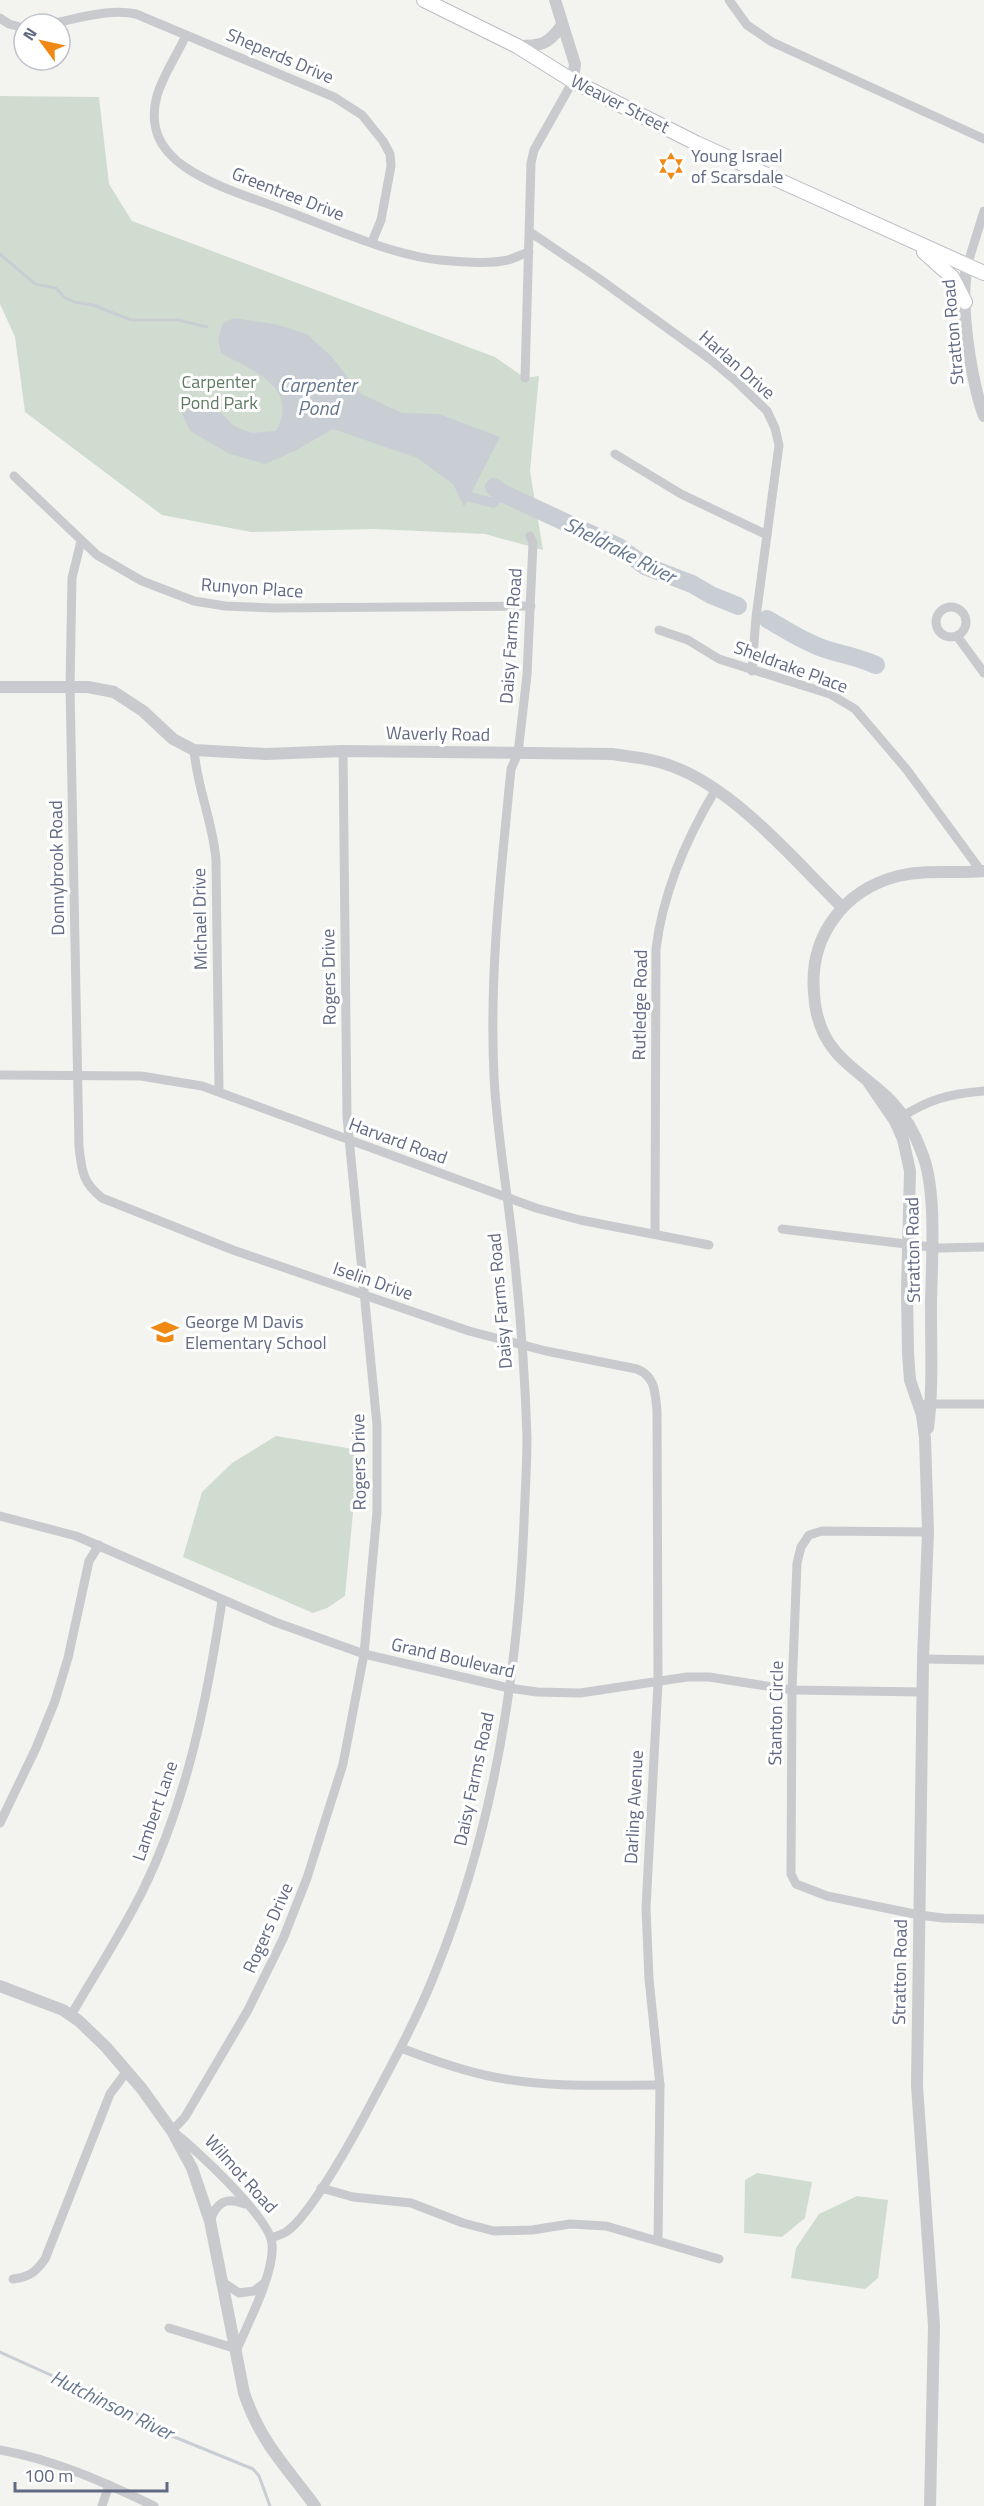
<svg xmlns="http://www.w3.org/2000/svg" width="984" height="2506" font-family="'Titillium Web',sans-serif">
  <rect width="100%" height="100%" fill="#f3f4ef"/>
  <g fill="#d1dcd0">
    <polygon points="0,96 99,97 109,184 132,221 495,357 525,378 539,376 530,471 543,550 485,534 374,529 251,532 162,515 25,412 15,337 0,304"/>
    <polygon points="276,1436 359,1450 345,1596 327,1608 313,1613 183,1557 202,1492 232,1463"/>
    <polygon points="757,2173 812,2182 805,2218 782,2237 744,2233 745,2180"/>
    <polygon points="857,2196 888,2200 878,2278 865,2289 791,2278 796,2248 819,2214"/>
  </g>
  <path fill="#c9ced5" d="M234,318L275,324L307,334L331,356L361,394L402,413L439,414L500,437L464,507L453,484L417,458L333,429L295,451L265,464L230,454L190,431L182,414L195,403L216,408L234,426L252,433L276,431C300,387 253,371 221,353L218,340L223,323Z"/>
  <g fill="none" stroke-linecap="round" stroke-linejoin="round">
    <g stroke="#c9ced5" stroke-width="3">
      <polyline points="0,254 35,284 56,288 64,297 74,302 93,305 131,320 178,320 207,327"/>
      <polyline points="0,2352 139,2415 172,2436 253,2469 259,2476 270,2506"/>
    </g>
    <polyline stroke="#c9ced5" stroke-width="10" points="470,497 493,503 502,493"/>
    <g stroke="#c9ced5" stroke-width="18">
      <polyline points="494,487 502,493 619,547 645,566 692,584 711,595 738,606"/>
      <path d="M767,619C788,631 808,644 831,651C847,655 861,658 876,665"/>
    </g>
    <defs>
      <g id="secondary">
        <polyline points="424,0 517,46 573,81 696,143 984,273"/>
        <polyline points="924,252 952,277 965,302"/>
      </g>
    </defs>
    <use href="#secondary" stroke="#babcc2" stroke-width="16"/>
    <g stroke="#c8cace" stroke-width="9">
      <polyline points="729,0 747,25 772,42 984,139"/>
      <polyline points="0,18 9,24 24,28"/>
      <path d="M49,24C77,19 108,8 136,14L334,97L362,115L383,141L390,154L391,166L381,220L372,242"/>
      <path d="M186,35C172,67 144,98 158,136C163,148 174,160 185,167C216,188 254,198 289,212C332,228 395,256 440,260C459,262 490,264 508,260C515,258 522,254 529,252"/>
      <polyline points="530,232 598,278 710,359 735,380 767,411 775,428 779,445 756,617 752,671"/>
      <polyline points="967,266 984,211"/>
      <polyline points="525,378 531,163 534,150 573,81"/>
      <polyline points="615,454 681,494 767,535"/>
      <polyline points="14,476 97,555 142,581 194,601 225,606 275,608 531,606"/>
      <path d="M81,541L72,578L70,687L79,1147C82,1171 82,1182 102,1198L233,1250L469,1331L546,1351L637,1369C656,1377 655,1393 657,1411L658,1683L646,1908L649,1979L660,2085L658,2240"/>
      <circle cx="951" cy="622" r="15"/>
      <polyline points="659,630 688,640 719,659 830,694 855,709 907,770 981,871"/>
      <polyline points="957,636 984,673"/>
      <path d="M194,750C197,788 213,822 216,860L219,1091"/>
      <polyline points="0,1075 141,1076 202,1086 536,1208 580,1220 709,1245"/>
      <path d="M900,1118C929,1099 949,1094 984,1091"/>
      <polyline points="782,1229 939,1248 984,1247"/>
      <path d="M655,1233L656,949C663,891 686,839 716,789"/>
      <polyline points="926,1404 984,1404"/>
      <polyline points="0,1516 76,1536 275,1622 364,1654 509,1688 537,1692 580,1693 687,1677 709,1677 792,1690 923,1692"/>
      <polyline points="928,1532 822,1531 809,1535 801,1547 797,1563 792,1690 791,1874 796,1884 827,1896 919,1915 943,1918 984,1919"/>
      <polyline points="923,1659 984,1660"/>
      <polyline points="0,1823 36,1748 55,1701 68,1658 89,1561 99,1545"/>
      <path d="M71,2015C95,1974 121,1934 142,1892C187,1801 207,1700 222,1601"/>
      <path d="M401,2048C432,2060 462,2071 494,2077C548,2088 605,2085 660,2085"/>
      <polyline points="321,2188 353,2197 411,2203 463,2223 494,2231 532,2230 570,2224 606,2226 719,2259"/>
      <path d="M210,2221C216,2203 226,2196 244,2204"/>
      <path d="M271,2238C276,2236 281,2235 286,2232C311,2216 359,2127 374,2098C396,2057 418,2016 435,1973C493,1831 518,1674 524,1522C525,1494 527,1465 527,1437C525,1373 520,1309 513,1245C507,1189 497,1133 494,1077C489,974 501,872 511,769L518,753L527,675L533,543L530,536"/>
      <path d="M13,2279C29,2277 35,2273 45,2259L110,2094L127,2071"/>
      <polyline points="224,2283 239,2293 254,2291 263,2284"/>
      <path d="M169,2328L237,2349C248,2323 275,2272 272,2244C271,2219 194,2147 172,2131L185,2117L248,2010L283,1939L307,1878L343,1764L364,1654L377,1512V1425L347,1117L343,751"/>
      <path d="M0,2450C55,2460 104,2482 154,2506"/>
      <polyline points="102,2506 109,2485"/>
    </g>
    <g stroke="#c8cace" stroke-width="12">
      <polyline points="555,0 575,64 573,81"/>
      <path d="M517,46C541,46 548,45 562,25"/>
      <path d="M967,266C959,303 971,380 984,416"/>
      <path d="M0,687H88L114,692L143,711L173,739L194,750L266,754L343,751L612,754C633,757 654,759 674,767C737,791 794,860 842,907"/>
      <polyline points="869,1083 895,1121 903,1139 910,1171 907,1291 908,1354 910,1380 922,1415 925,1438 928,1532 923,1659 917,2086 934,2326 930,2506"/>
      <path d="M928,1428C933,1390 931,1349 931,1310C931,1268 938,1191 922,1153C916,1136 905,1116 892,1102C875,1084 852,1071 835,1051C821,1034 815,1014 814,993C809,936 844,890 898,876C926,869 956,874 984,871"/>
      <path d="M0,1986L63,2010L79,2021L106,2047L142,2089L172,2131L192,2168L210,2221L244,2393C261,2443 285,2465 315,2506"/>
    </g>
    <use href="#secondary" stroke="#fff" stroke-width="14"/>
  </g>
  <defs>
    <symbol id="synagogue-bare" viewBox="-9 -9 18 18"><path d="M0-6.5L5.6 3.2H-5.6ZM0 6.5L5.6-3.2H-5.6Z" fill="#f08914" stroke="#fff" stroke-width="2.5" paint-order="stroke"/></symbol>
    <symbol id="school-bare" viewBox="-9 -9 18 18"><path d="M0-5L7-2L0 1L-7-2ZM-4 1L0 2.5L4 1V4Q0 6-4 4Z" fill="#f08914" stroke="#fff" stroke-width="2.5" paint-order="stroke"/></symbol>
  </defs>
  <g fill-rule="evenodd">
    <use href="#synagogue-bare" x="652" y="147" width="38" height="38"/>
    <use href="#school-bare" x="146" y="1313" width="38" height="38"/>
  </g>
  <g text-anchor="middle" stroke-width="6" stroke-linejoin="round" paint-order="stroke">
    <g font-size="18" fill="#616983" stroke="#fff">
      <text transform="translate(280 56) rotate(23)" y="6">Sheperds Drive</text>
      <text transform="translate(620 104) rotate(27)" y="6">Weaver Street</text>
      <text transform="translate(288 194) rotate(21)" y="6">Greentree Drive</text>
      <text transform="translate(953 332) rotate(-95)" y="6">Stratton Road</text>
      <text transform="translate(737 365) rotate(41)" y="6">Harlan Drive</text>
      <text transform="translate(252 588) rotate(4)" y="6">Runyon Place</text>
      <text transform="translate(511 636) rotate(-86)" y="6">Daisy Farms Road</text>
      <text transform="translate(791 667) rotate(20)" y="6">Sheldrake Place</text>
      <text transform="translate(438 734) rotate(1)" y="6">Waverly Road</text>
      <text transform="translate(57 868) rotate(-91)" y="6">Donnybrook Road</text>
      <text transform="translate(200 919) rotate(-91)" y="6">Michael Drive</text>
      <text transform="translate(329 977) rotate(-91)" y="6">Rogers Drive</text>
      <text transform="translate(640 1005) rotate(-89)" y="6">Rutledge Road</text>
      <text transform="translate(398 1141) rotate(20)" y="6">Harvard Road</text>
      <text transform="translate(913 1250) rotate(-91)" y="6">Stratton Road</text>
      <text transform="translate(373 1281) rotate(19)" y="6">Iselin Drive</text>
      <text transform="translate(500 1301) rotate(-95)" y="6">Daisy Farms Road</text>
      <text transform="translate(359 1462) rotate(-91)" y="6">Rogers Drive</text>
      <text transform="translate(453 1658) rotate(13)" y="6">Grand Boulevard</text>
      <text transform="translate(776 1713) rotate(-89)" y="6">Stanton Circle</text>
      <text transform="translate(474 1779) rotate(-78)" y="6">Daisy Farms Road</text>
      <text transform="translate(634 1807) rotate(-87)" y="6">Darling Avenue</text>
      <text transform="translate(155 1811) rotate(-71)" y="6">Lambert Lane</text>
      <text transform="translate(268 1928) rotate(-66)" y="6">Rogers Drive</text>
      <text transform="translate(900 1972) rotate(-89)" y="6">Stratton Road</text>
      <text transform="translate(241 2174) rotate(48)" y="6">Wilmot Road</text>
    </g>
    <g font-size="18" fill="#616983" stroke="#fff" text-anchor="start">
      <text x="691" y="162">Young Israel<tspan x="691" dy="21">of Scarsdale</tspan></text>
      <text x="185" y="1328">George M Davis<tspan x="185" dy="21">Elementary School</tspan></text>
    </g>
    <g font-size="18" fill="#607a63" stroke="#fff">
      <text x="219" y="388">Carpenter<tspan x="219" dy="21">Pond Park</tspan></text>
    </g>
    <g font-size="20" font-style="italic" fill="#66788f" stroke="#fff">
      <text x="318" y="392">Carpenter<tspan x="318" dy="23">Pond</tspan></text>
      <text transform="translate(620 550) rotate(27)" y="7">Sheldrake River</text>
      <text transform="translate(112 2405) rotate(26)" y="7">Hutchinson River</text>
    </g>
  </g>
  <g transform="translate(42 42) rotate(303)"><circle r="28" fill="#ffffff" stroke="#c0c3cd" stroke-width="1.5"/>
  <path d="M0-4.5L10 22L0 15L-10 22Z" fill="#f08914"/>
  <text y="-9" font-size="16" font-weight="bold" text-anchor="middle" fill="#616983">N</text>
  </g>
  <path d="M15 2482v9h152v-9" fill="none" stroke="#616983" stroke-width="3"/>
  <text x="24" y="2482" font-size="18" fill="#616983" stroke="#ffffff" stroke-width="4.5" paint-order="stroke">100 m</text>
</svg>
